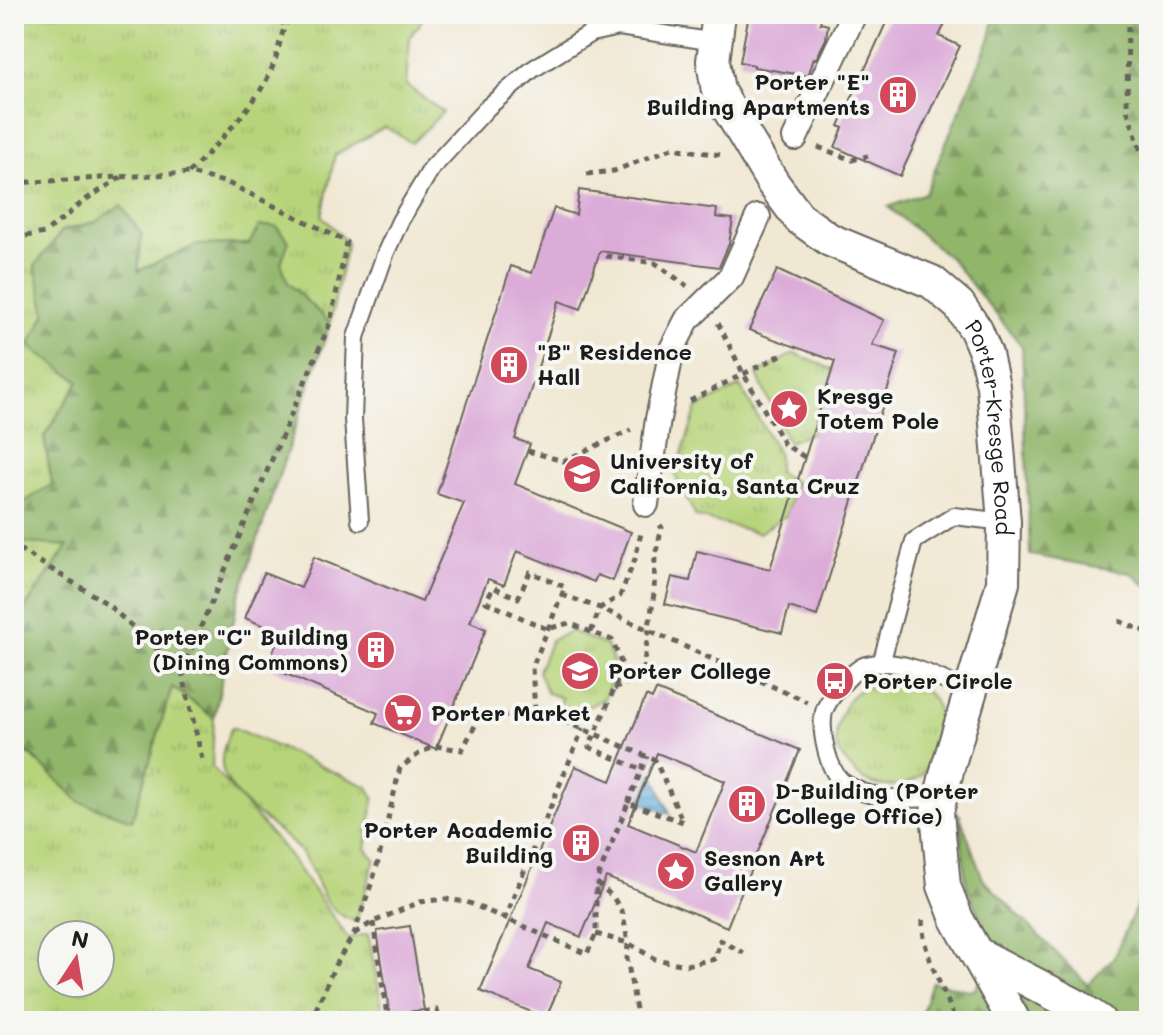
<svg xmlns="http://www.w3.org/2000/svg" width="1163" height="1035" font-family="Mali,sans-serif">
  <defs>
    <pattern id="grass-tufts" width="24" height="20" patternUnits="userSpaceOnUse" patternTransform="scale(2)"><rect width="24" height="20" fill="#b7d47a"/><path d="M3 7l-1-3M5 7V3M7 7l1-3M15 17l-1-3M17 17v-4M19 17l1-3" fill="none" stroke="#9db569"/></pattern>
    <pattern id="forest-firs" width="22" height="20" patternUnits="userSpaceOnUse" patternTransform="scale(2)"><rect width="22" height="20" fill="#91b66a"/><path d="M5 1l3.5 6h-7zM16 11l3.5 6h-7z" fill="#769356"/></pattern>
    <pattern id="water-rules" width="6" height="5" patternUnits="userSpaceOnUse" patternTransform="scale(2)"><rect width="6" height="5" fill="#68b0df"/><path d="M0 2.5h6" fill="none" stroke="#558eb4"/></pattern>
  </defs>
  <rect width="100%" height="100%" fill="#f6f6f2"/>
  <filter id="ink" filterUnits="userSpaceOnUse"><feTurbulence type="fractalNoise" baseFrequency=".0125" numOctaves="2"/><feDisplacementMap in="SourceGraphic" scale="16" xChannelSelector="R" yChannelSelector="G"/><feConvolveMatrix kernelMatrix="1 2 1 2 8 2 1 2 1" color-interpolation-filters="sRGB"/></filter>
  <filter id="wash" filterUnits="userSpaceOnUse"><feTurbulence type="fractalNoise" baseFrequency=".006" numOctaves="4" result="noise"/><feDisplacementMap in="SourceGraphic" scale="32" xChannelSelector="R" yChannelSelector="G"/><feGaussianBlur stdDeviation="1.8" result="paint"/><feColorMatrix in="noise" values="0 0 0 0 0 0 0 0 0 0 0 0 0 0 0 0 0 1.4 0 .05"/><feComposite in="paint" operator="in"/></filter>
  <g filter="url(#wash)">
    <rect width="100%" height="100%" fill="#f1e8d3"/>
    <g fill="url(#grass-tufts)" stroke="#6a784b" stroke-width="2" fill-rule="evenodd">
      <polygon points="14,14 426,14 410,37 406,85 443,112 412,143 385,127 335,155 322,216 347,242 330,323 288,283 281,263 249,244 196,245 137,272 95,222 62,231 35,266 46,313 29,346 79,381 44,437 53,484 14,509"/>
      <polygon points="794,353 834,370 815,432 788,442 757,375"/>
      <polygon points="740,386 778,453 778,472 795,482 787,515 759,533 696,517 675,475 697,408"/>
      <polygon points="14,542 68,545 14,624"/>
      <polygon points="571,631 607,646 616,669 604,699 575,713 559,707 562,698 547,693 538,671 551,640"/>
      <path d="M887,681C892,681 899,680 905,681C959,690 952,789 887,786C874,786 864,782 855,772C849,766 839,756 837,747C833,730 843,701 858,691C866,685 876,684 887,681Z"/>
      <path d="M172,687L214,718L212,767L284,849L348,938L368,934L385,1021H14V753L31,755L80,802L132,820ZM52,935H100V983H52Z"/>
      <path d="M232,727L368,787L374,798L366,849L375,859L356,922C313,907 323,876 297,848C275,824 237,806 224,774C218,759 225,741 232,727Z"/>
    </g>
    <g fill="url(#forest-firs)" stroke="#566943" stroke-width="2">
      <polygon points="995,14 1149,14 1149,588 1131,573 1030,555 1022,346 950,258 888,207 925,193 990,38"/>
      <polygon points="121,205 142,235 138,271 196,245 249,244 259,226 276,226 289,241 281,263 288,283 330,323 238,599 214,718 172,687 132,820 80,802 31,755 14,753 14,624 68,546 14,542 14,509 52,484 44,437 79,381 29,346 46,313 35,266 62,231 95,222"/>
      <polygon points="959,813 983,879 1088,985 1114,957 1149,877 1149,1021 919,1021 932,982 973,991 996,957 966,884"/>
    </g>
    <polygon fill="url(#water-rules)" stroke="#42667e" stroke-width="2" points="653,773 670,814 641,802"/>
    <g id="blocks">
      <g fill="#dcacd9" fill-rule="evenodd">
        <polygon points="749,14 822,14 820,23 828,25 826,39 816,59 814,58 808,76 754,67 754,65 740,62"/>
        <polygon points="890,14 929,14 946,22 939,36 960,46 900,176 835,147 843,128 839,126"/>
        <polygon points="579,190 717,209 716,217 733,219 729,244 719,267 600,251 581,309 559,301 515,439 530,444 515,484 631,532 613,581 597,575 594,582 517,551 504,585 488,579 470,622 486,629 436,749 374,723 378,713 267,666 281,633 245,618 264,573 301,588 314,557 422,602 464,503 437,494 511,266 532,273 554,208 576,215"/>
        <polygon points="777,270 884,320 872,345 899,353 817,616 789,607 782,633 665,604 672,577 690,581 697,551 770,569 835,361 749,330"/>
        <path d="M656,690L800,750L727,927L606,877L581,937L548,923L529,969L561,982L546,1018L480,991L575,766L611,781L646,696L652,699ZM657,753L725,781L696,852L628,824Z"/>
        <polygon points="410,926 424,1010 390,1015 377,931"/>
      </g>
    </g>
  </g>
  <g filter="url(#ink)">
    <use href="#blocks" fill-opacity="0" stroke="#67635c" stroke-width="2"/>
    <g fill="none" stroke-linecap="round" stroke-linejoin="round">
      <defs>
        <g id="service">
          <polyline points="360,521 353,419 356,337 386,252 400,221 431,169 488,107 533,69 591,33 619,27 715,42"/>
          <polyline points="881,664 914,541 954,516 1004,522"/>
          <path d="M939,798C906,799 874,802 844,783C828,773 818,727 825,709C829,698 854,668 866,665C903,656 939,679 971,693"/>
        </g>
        <g id="pedestrian">
          <polyline points="795,138 854,14"/>
          <polyline points="646,504 658,419 672,349 687,320 731,277 758,217"/>
        </g>
        <g id="minor">
          <path id="s1" d="M719,14L713,61L718,91L773,183L799,218L830,240L932,282L959,305L976,330L986,354L993,386L1004,522L1003,583L948,767L937,812L944,886L957,919L1014,1021"/>
          <polyline points="976,953 1077,1006 1099,1021"/>
        </g>
      </defs>
      <use href="#service" stroke="#67635c" stroke-width="20"/>
      <use href="#pedestrian" stroke="#67635c" stroke-width="28"/>
      <use href="#minor" stroke="#67635c" stroke-width="36"/>
      <g stroke="#67635c" stroke-width="5" stroke-dasharray="6 6" stroke-linecap="butt">
        <polyline points="271,14 284,24"/>
        <polyline points="1128,14 1127,109 1149,176"/>
        <polyline points="818,147 852,160 868,156"/>
        <path d="M189,173C216,144 258,104 272,68C280,50 280,31 291,14"/>
        <polyline points="587,174 614,171 672,148 721,155"/>
        <polyline points="14,183 189,173 228,183 347,242 330,323 182,671 106,603 14,546"/>
        <polyline points="14,238 45,233 85,200 123,176"/>
        <polyline points="606,256 655,263 687,286"/>
        <polyline points="718,323 743,373 784,444 806,458"/>
        <polyline points="690,401 783,354"/>
        <polyline points="528,451 563,461 631,430"/>
        <polyline points="562,595 600,608 807,702"/>
        <polyline points="1119,621 1149,633"/>
        <polyline points="591,632 569,623 547,629 486,602 493,587 518,598 530,572 565,587 532,668 535,710 595,734 589,747 642,770"/>
        <polyline points="182,671 202,759"/>
        <polyline points="614,689 642,676 654,593 655,555 662,528 660,525"/>
        <polyline points="628,803 647,756"/>
        <polyline points="504,920 583,728"/>
        <path d="M923,920C921,955 945,988 955,1021"/>
        <polyline points="373,922 387,1016 437,1010 439,1021"/>
        <polyline points="355,933 373,922 420,902 445,899 467,902 587,954 596,934 596,882"/>
        <polyline points="596,934 628,943 655,959 686,965 715,959 720,940 744,953"/>
        <polyline points="311,1021 335,965 354,934 376,870 400,768 420,753 435,746 462,750 478,720 535,710"/>
        <polyline points="638,1021 627,958 628,943 623,914 613,897 596,882 628,803 683,822 655,760 595,734 623,668 612,640 591,632 600,608 620,596 635,559 642,529"/>
      </g>
      <use href="#service" stroke="#fff" stroke-width="16"/>
      <use href="#pedestrian" stroke="#fff" stroke-width="24"/>
      <use href="#minor" stroke="#fff" stroke-width="32"/>
    </g>
  </g>
  <defs>
    <symbol id="building-disc" viewBox="-11 -11 22 22"><circle r="9.5" fill="#d1495b" stroke="#f6f6f2"/><path d="M-4-6H4V6H1V3H-1V6H-4ZM-2.5-4.3h1.7v1.8h-1.7ZM.8-4.3h1.7v1.8H.8ZM-2.5-1h1.7V.8h-1.7ZM.8-1h1.7V.8H.8Z" fill="#fff"/></symbol>
    <symbol id="sight-disc" viewBox="-11 -11 22 22"><circle r="9.5" fill="#d1495b" stroke="#f6f6f2"/><path d="M0-6L1.8-2.2L6-1.7L2.9 1.2L3.7 5.4L0 3.3L-3.7 5.4L-2.9 1.2L-6-1.7L-1.8-2.2Z" fill="#fff"/></symbol>
    <symbol id="university-disc" viewBox="-11 -11 22 22"><circle r="9.5" fill="#d1495b" stroke="#f6f6f2"/><path d="M0-5L7-2L0 1L-7-2ZM-4 1L0 2.5L4 1V4Q0 6-4 4Z" fill="#fff"/></symbol>
    <symbol id="bus-disc" viewBox="-11 -11 22 22"><circle r="9.5" fill="#d1495b" stroke="#f6f6f2"/><path d="M-5-6H5V4H4V6H2V4H-2V6H-4V4H-5ZM-3.5-4V0h7V-4ZM-3.5 1.2v1.5H-2V1.2ZM2 1.2v1.5H3.5V1.2Z" fill="#fff"/></symbol>
    <symbol id="supermarket-disc" viewBox="-11 -11 22 22"><circle r="9.5" fill="#d1495b" stroke="#f6f6f2"/><path d="M-6-5.5h2.5l.6 2H6L4.5 2H-2.5L-4.4-4H-6ZM-1.5 3.2a1.3 1.3 0 1 0 .1 0ZM3 3.2a1.3 1.3 0 1 0 .1 0Z" fill="#fff"/></symbol>
  </defs>
  <g fill-rule="evenodd">
    <use href="#building-disc" x="876" y="73" width="44" height="44"/>
    <use href="#building-disc" x="487" y="343" width="44" height="44"/>
    <use href="#sight-disc" x="767" y="387" width="44" height="44"/>
    <use href="#university-disc" x="560" y="452" width="44" height="44"/>
    <use href="#building-disc" x="354" y="628" width="44" height="44"/>
    <use href="#university-disc" x="558" y="649" width="44" height="44"/>
    <use href="#bus-disc" x="813" y="659" width="44" height="44"/>
    <use href="#supermarket-disc" x="381" y="691" width="44" height="44"/>
    <use href="#building-disc" x="725" y="782" width="44" height="44"/>
    <use href="#building-disc" x="559" y="821" width="44" height="44"/>
    <use href="#sight-disc" x="654" y="849" width="44" height="44"/>
  </g>
  <g text-anchor="middle" stroke-width="8" stroke-linejoin="round" paint-order="stroke">
    <g font-size="22" font-weight="bold" fill="#1c1c1c" stroke="#f6f6f2" text-anchor="start">
      <text x="870" y="90" text-anchor="end">Porter "E"<tspan x="870" dy="25">Building Apartments</tspan></text>
      <text x="537" y="360">"B" Residence<tspan x="537" dy="25">Hall</tspan></text>
      <text x="817" y="404">Kresge<tspan x="817" dy="25">Totem Pole</tspan></text>
      <text x="610" y="469">University of<tspan x="610" dy="25">California, Santa Cruz</tspan></text>
      <text x="348" y="645" text-anchor="end">Porter "C" Building<tspan x="348" dy="25">(Dining Commons)</tspan></text>
      <text x="608" y="679">Porter College</text>
      <text x="863" y="689">Porter Circle</text>
      <text x="431" y="721">Porter Market</text>
      <text x="775" y="799">D-Building (Porter<tspan x="775" dy="25">College Office)</tspan></text>
      <text x="553" y="838" text-anchor="end">Porter Academic<tspan x="553" dy="25">Building</tspan></text>
      <text x="704" y="866">Sesnon Art<tspan x="704" dy="25">Gallery</tspan></text>
    </g>
    <g font-size="22" fill="#1c1c1c" stroke="#f6f6f2">
      <text dy="8" stroke="none"><textPath href="#s1" startOffset="542">Porter-Kresge Road</textPath></text>
    </g>
  </g>
  <rect width="1163" height="1035" fill="none" stroke="#f6f6f2" stroke-width="48"/>
  <g transform="translate(76 959) rotate(12)"><circle r="38" fill="#f6f6f2" stroke="#9f9f9c" stroke-width="2"/>
  <path d="M0-6L14 30L0 20L-14 30Z" fill="#d1495b"/>
  <text y="-12" font-size="22" font-weight="bold" text-anchor="middle" fill="#1c1c1c">N</text>
  </g>
</svg>
